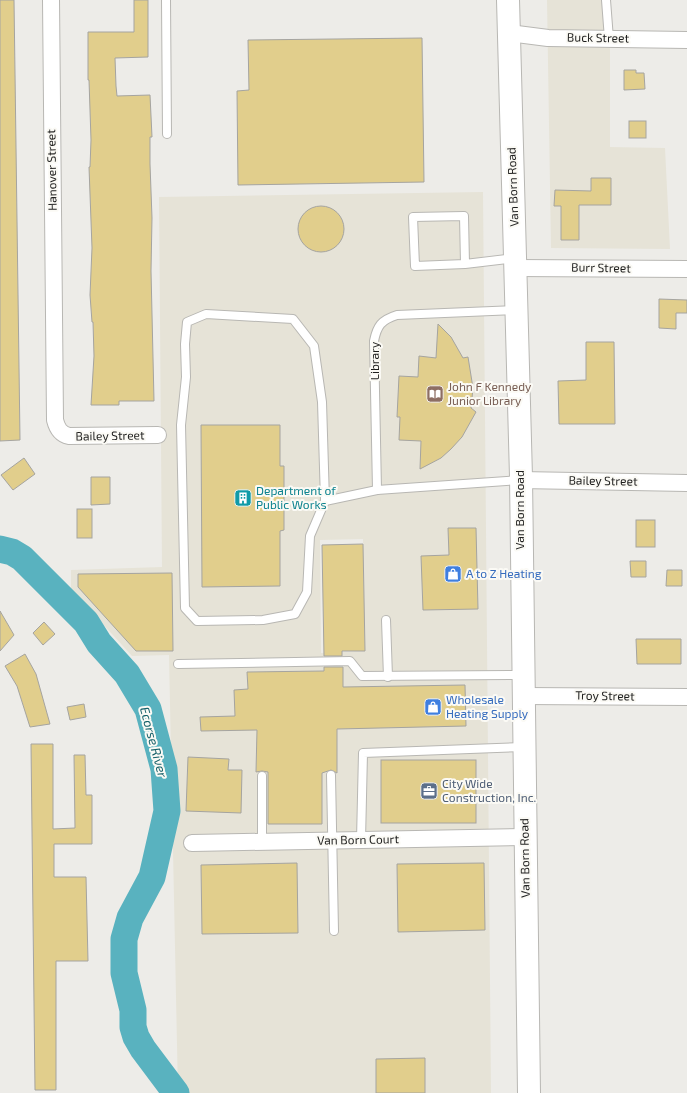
<svg xmlns="http://www.w3.org/2000/svg" width="687" height="1093" font-family="'Exo 2',sans-serif">
  <rect width="100%" height="100%" fill="#edece8"/>
  <g fill="#e6e3d7" fill-rule="evenodd">
    <polygon points="547,0 610,0 610,147 665,148 670,249 551,248"/>
    <path d="M483,192L491,1093H178L169,655L132,656L71,589V570L162,567L159,197ZM363,539L365,651L321,653L320,540Z"/>
  </g>
  <g fill="none" stroke-linecap="round" stroke-linejoin="round">
    <polyline stroke="#59b2bf" stroke-width="27" points="0,549 12,552 22,558 86,622 99,643 127,674 148,709 164,769 167,811 152,877 130,918 124,939 124,973 133,1010 133,1027 136,1037 143,1049 176,1093"/>
  </g>
  <g fill="#e1ce8c" stroke="#a5a4a0">
    <polygon points="0,0 14,0 20,440 0,441"/>
    <polygon points="134,0 148,0 148,57 115,58 116,86 117,96 150,95 152,137 150,137 150,164 152,218 151,271 154,401 119,401 119,405 91,405 94,356 93,322 92,322 90,295 92,248 89,167 90,167 91,140 89,80 88,80 88,32 134,32"/>
    <polygon points="422,38 424,182 238,185 237,91 249,90 248,40"/>
    <polygon points="624,70 636,70 636,73 644,73 645,89 624,90"/>
    <rect x="629" y="121" width="17" height="17"/>
    <polygon points="591,178 611,178 611,205 579,205 579,240 561,240 561,206 554,206 555,190 591,191"/>
    <circle cx="321" cy="229" r="23"/>
    <polygon points="659,299 687,300 687,313 676,313 676,329 659,328"/>
    <polygon points="438,324 451,337 463,358 468,357 473,388 471,408 476,412 462,437 451,449 441,458 420,469 421,441 399,440 400,417 397,417 399,376 418,377 419,356 436,358"/>
    <polygon points="586,342 614,342 615,424 559,424 558,381 586,380"/>
    <polygon points="201,425 280,425 280,466 284,466 284,530 280,531 280,586 202,587"/>
    <polygon points="24,458 35,474 13,490 1,475"/>
    <polygon points="91,477 110,477 110,504 91,505"/>
    <rect x="77" y="509" width="15" height="29"/>
    <rect x="636" y="520" width="19" height="27"/>
    <polygon points="448,528 476,528 478,609 423,610 421,556 449,555"/>
    <polygon points="363,544 365,651 342,651 342,656 324,656 322,545"/>
    <polygon points="630,561 646,561 646,577 631,577"/>
    <polygon points="667,570 682,570 682,586 666,586"/>
    <polygon points="172,573 173,651 136,651 78,587 78,574"/>
    <polygon points="0,611 14,635 0,651"/>
    <polygon points="44,622 55,634 43,645 33,633"/>
    <polygon points="636,639 681,639 681,664 637,664"/>
    <polygon points="25,654 36,674 50,724 30,727 17,686 5,666"/>
    <polygon points="324,667 343,667 343,687 465,685 466,726 337,729 337,773 331,770 322,773 322,824 268,824 268,772 262,771 256,772 257,730 201,731 200,717 235,716 234,690 248,689 247,672 324,671"/>
    <polygon points="84,704 86,717 70,720 67,707"/>
    <polygon points="31,744 53,744 53,829 75,828 74,755 85,755 86,795 92,795 92,844 54,844 54,877 86,877 88,961 56,961 56,1090 35,1090"/>
    <polygon points="188,757 229,759 228,770 242,770 241,813 186,811"/>
    <rect x="381" y="760" width="95" height="63"/>
    <polygon points="297,863 298,933 202,934 201,865"/>
    <polygon points="484,863 485,930 398,932 397,864"/>
    <polygon points="425,1058 425,1093 376,1093 376,1059"/>
  </g>
  <g fill="none" stroke-linecap="round" stroke-linejoin="round">
    <defs>
      <g id="service">
        <polyline points="166,0 167,134"/>
        <polyline points="606,0 609,39"/>
        <polyline points="465,264 464,216 413,217 415,266 465,264 515,258"/>
        <path d="M377,490L374,341C377,326 381,320 397,315L515,310"/>
        <polyline points="325,501 322,402 314,346 293,319 206,314 187,322 185,344 186,377 181,425 185,608 197,621 263,620 295,614 307,592 310,536 325,501 377,490 520,480"/>
        <polyline points="386,620 388,677"/>
        <polyline points="178,664 350,661 362,676 522,675"/>
        <polyline points="331,775 334,931"/>
        <polyline points="361,840 363,753 523,747"/>
        <polyline points="262,842 262,776"/>
      </g>
      <g id="minor">
        <path d="M51,0L55,420C57,428 60,434 69,436L158,435"/>
        <polyline points="509,33 548,38 687,40"/>
        <polyline points="515,268 687,269"/>
        <polyline points="520,480 687,483"/>
        <polyline points="523,696 687,697"/>
        <polyline points="192,843 525,837"/>
      </g>
      <polyline id="secondary" points="508,0 521,477 529,1093"/>
    </defs>
    <use href="#service" stroke="#b8b7b3" stroke-width="10"/>
    <use href="#minor" stroke="#b8b7b3" stroke-width="18"/>
    <use href="#secondary" stroke="#b8b7b3" stroke-width="24"/>
    <use href="#service" stroke="#fff" stroke-width="8"/>
    <use href="#minor" stroke="#fff" stroke-width="16"/>
    <use href="#secondary" stroke="#fff" stroke-width="22"/>
  </g>
  <defs>
    <symbol id="library-square" viewBox="-11 -11 22 22"><rect x="-9" y="-9" width="18" height="18" rx="4" fill="#8d6e63" stroke="#fbfaf5"/><path d="M-6-4Q-3-5.5-.7-3.5V5Q-3 3-6 4ZM6-4Q3-5.5 .7-3.5V5Q3 3 6 4Z" fill="#fff"/></symbol>
    <symbol id="building-square" viewBox="-11 -11 22 22"><rect x="-9" y="-9" width="18" height="18" rx="4" fill="#0f9aa8" stroke="#fbfaf5"/><path d="M-4-6H4V6H1V3H-1V6H-4ZM-2.5-4.3h1.7v1.8h-1.7ZM.8-4.3h1.7v1.8H.8ZM-2.5-1h1.7V.8h-1.7ZM.8-1h1.7V.8H.8Z" fill="#fff"/></symbol>
    <symbol id="shop-square" viewBox="-11 -11 22 22"><rect x="-9" y="-9" width="18" height="18" rx="4" fill="#3f7fe0" stroke="#fbfaf5"/><path d="M-5-2.5h2.3a2.7 3.5 0 0 1 5.4 0H5L5.5 6h-11ZM-1.5-2.5h3a1.5 2.3 0 0 0-3 0Z" fill="#fff"/></symbol>
    <symbol id="office-square" viewBox="-11 -11 22 22"><rect x="-9" y="-9" width="18" height="18" rx="4" fill="#5c6f8a" stroke="#fbfaf5"/><path d="M-6-3h4V-5.5h4V-3h4V5H-6ZM-1-4.5V-3h2v-1.5ZM-6 0V1H6V0Z" fill="#fff"/></symbol>
  </defs>
  <g fill-rule="evenodd">
    <use href="#library-square" x="425" y="384" width="20" height="20"/>
    <use href="#building-square" x="233" y="488" width="20" height="20"/>
    <use href="#shop-square" x="443" y="564" width="20" height="20"/>
    <use href="#shop-square" x="423" y="697" width="20" height="20"/>
    <use href="#office-square" x="419" y="781" width="20" height="20"/>
  </g>
  <g text-anchor="middle" stroke-width="4" stroke-linejoin="round" paint-order="stroke">
    <g font-size="12" fill="#1e1e1d" stroke="#fbfaf5">
      <text transform="translate(598 38) rotate(1)" y="4">Buck Street</text>
      <text transform="translate(52 170) rotate(-91)" y="4">Hanover Street</text>
      <text transform="translate(513 187) rotate(-92)" y="4">Van Born Road</text>
      <text transform="translate(601 268) rotate(1)" y="4">Burr Street</text>
      <text transform="translate(375 361) rotate(-90)" y="4">Library</text>
      <text transform="translate(110 436) rotate(-1)" y="4">Bailey Street</text>
      <text transform="translate(603 481) rotate(1)" y="4">Bailey Street</text>
      <text transform="translate(520 510) rotate(-90)" y="4">Van Born Road</text>
      <text transform="translate(605 696) rotate(1)" y="4">Troy Street</text>
      <text transform="translate(358 840) rotate(-1)" y="4">Van Born Court</text>
      <text transform="translate(525 858) rotate(-91)" y="4">Van Born Road</text>
    </g>
    <g font-size="12" fill="#785e54" stroke="#fbfaf5" text-anchor="start">
      <text x="448" y="391">John F Kennedy<tspan x="448" dy="14">Junior Library</tspan></text>
    </g>
    <g font-size="12" fill="#0d838f" stroke="#fbfaf5" text-anchor="start">
      <text x="256" y="495">Department of<tspan x="256" dy="14">Public Works</tspan></text>
    </g>
    <g font-size="12" fill="#366cbe" stroke="#fbfaf5" text-anchor="start">
      <text x="466" y="578">A to Z Heating</text>
      <text x="446" y="704">Wholesale<tspan x="446" dy="14">Heating Supply</tspan></text>
    </g>
    <g font-size="12" fill="#4e5e75" stroke="#fbfaf5" text-anchor="start">
      <text x="442" y="788">City Wide<tspan x="442" dy="14">Construction, Inc.</tspan></text>
    </g>
    <g font-size="13" font-style="italic" fill="#156069" stroke="#fbfaf5">
      <text transform="translate(154 742) rotate(75)" y="5">Ecorse River</text>
    </g>
  </g>
</svg>
